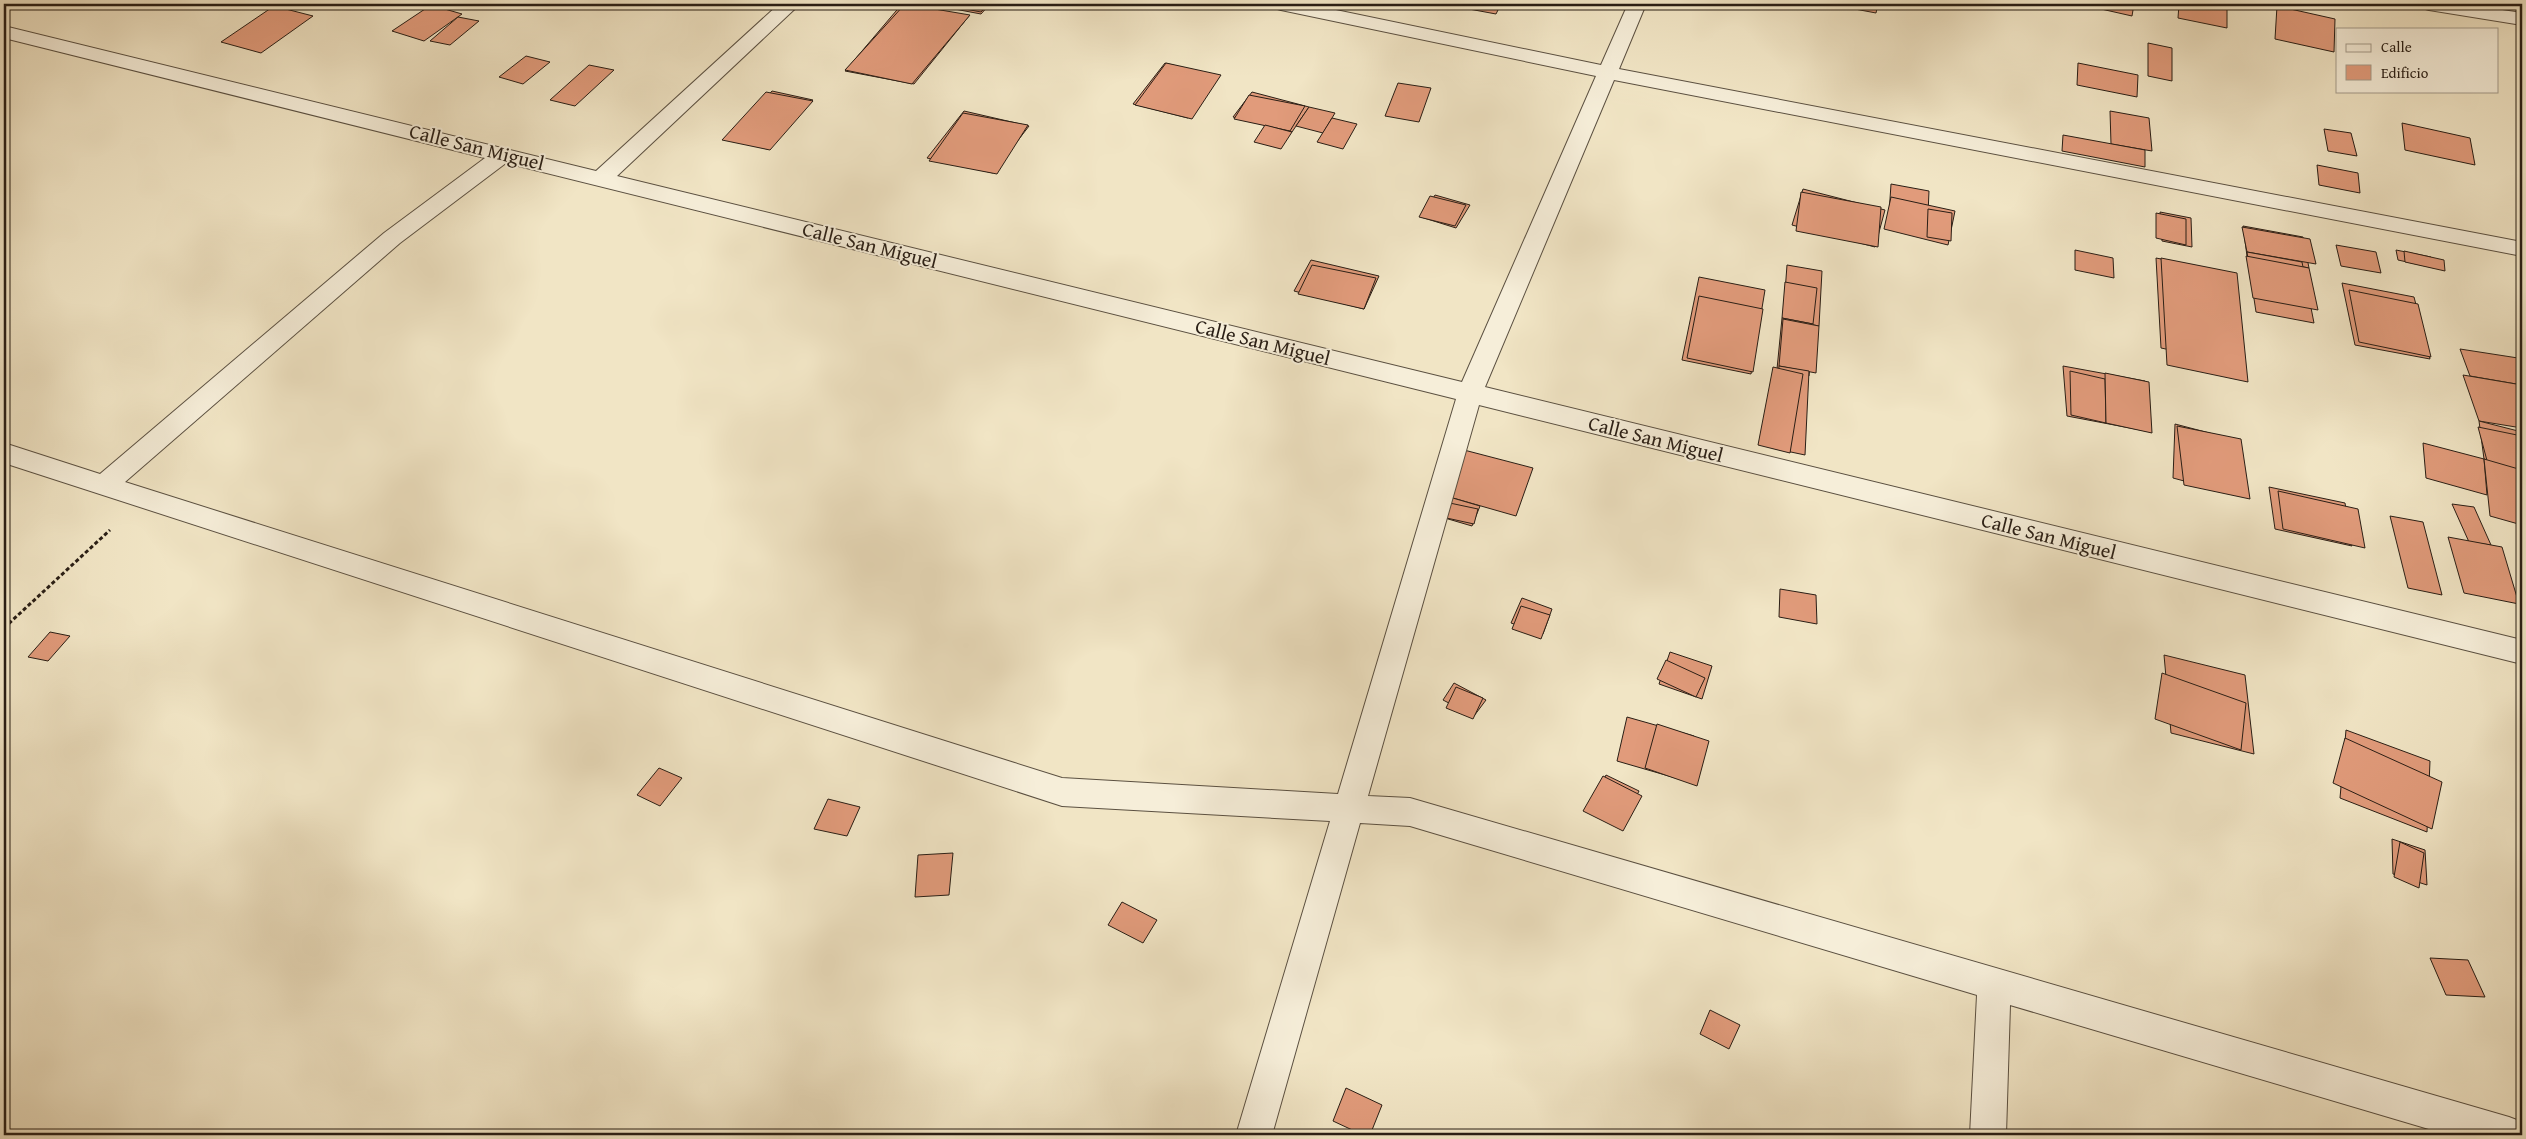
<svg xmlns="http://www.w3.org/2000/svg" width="2526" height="1139" font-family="'Gentium Book Plus',serif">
  <rect width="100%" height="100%" fill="#f1e5c5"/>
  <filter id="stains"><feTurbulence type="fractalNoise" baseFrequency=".004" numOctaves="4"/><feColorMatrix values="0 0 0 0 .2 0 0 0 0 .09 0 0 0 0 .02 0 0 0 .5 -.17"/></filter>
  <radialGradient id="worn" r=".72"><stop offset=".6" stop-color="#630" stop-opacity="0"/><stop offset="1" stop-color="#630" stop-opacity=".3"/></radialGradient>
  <g fill="#e19b7b" stroke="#291e15">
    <polygon points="846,4 877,4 873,9"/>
    <polygon points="902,4 969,16 914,84 845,71"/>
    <polygon points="905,4 970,15 912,84 845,70"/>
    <polygon points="928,4 990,4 981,14"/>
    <polygon points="939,4 988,4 981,12"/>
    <polygon points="1442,4 1501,4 1496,14"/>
    <polygon points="1839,4 1878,4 1876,13 1839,6"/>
    <polygon points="2079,4 2134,4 2132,16"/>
    <polygon points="2179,4 2227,4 2227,28 2178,18"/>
    <polygon points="431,5 462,14 424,41 392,31"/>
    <polygon points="274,6 313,16 261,53 221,42"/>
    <polygon points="2277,6 2335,19 2334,52 2275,39"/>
    <polygon points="458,17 479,21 450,45 430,41"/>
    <polygon points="2148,43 2172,48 2172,81 2148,76"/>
    <polygon points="526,56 550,62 523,84 499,77"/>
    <polygon points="1165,63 1219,77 1188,118 1133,104"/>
    <polygon points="1166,63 1221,75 1192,119 1135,105"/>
    <polygon points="2078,63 2138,75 2137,97 2077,85"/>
    <polygon points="589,65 614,70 575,106 550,100"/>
    <polygon points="1398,83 1431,88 1419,122 1385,116"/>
    <polygon points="772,91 813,100 767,149 727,139"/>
    <polygon points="766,92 813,101 770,150 722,140"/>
    <polygon points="1252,92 1309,107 1292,132 1233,117"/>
    <polygon points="1249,95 1305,106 1290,131 1234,119"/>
    <polygon points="1309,107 1335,113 1323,133 1296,126"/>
    <polygon points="964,111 1029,126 993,173 927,158"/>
    <polygon points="2110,111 2149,118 2152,151 2111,144"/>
    <polygon points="963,113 1028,125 997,174 929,161"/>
    <polygon points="1332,118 1357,124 1343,149 1317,142"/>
    <polygon points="2402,123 2470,138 2475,165 2405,150"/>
    <polygon points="1265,125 1292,132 1281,149 1254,142"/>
    <polygon points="2324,129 2351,133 2357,156 2328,151"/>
    <polygon points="2063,135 2145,150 2145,167 2062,151"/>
    <polygon points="2317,165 2358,173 2360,193 2319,185"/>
    <polygon points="1891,184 1929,191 1927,237 1888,229"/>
    <polygon points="1803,189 1885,210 1875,247 1792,225"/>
    <polygon points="1801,192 1881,207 1878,247 1796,231"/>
    <polygon points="1435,195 1470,205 1456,228 1421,217"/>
    <polygon points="1430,196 1466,205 1455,226 1419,217"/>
    <polygon points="1891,197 1955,211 1948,245 1884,229"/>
    <polygon points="1928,209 1952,213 1951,241 1927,237"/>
    <polygon points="2160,212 2191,218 2192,247 2162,241"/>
    <polygon points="2156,213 2186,219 2186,245 2156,238"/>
    <polygon points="2243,226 2303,237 2309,268 2247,256"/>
    <polygon points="2242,227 2310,239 2316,264 2247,252"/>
    <polygon points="2336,245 2376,252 2381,273 2341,266"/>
    <polygon points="2075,250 2113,258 2114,278 2075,270"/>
    <polygon points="2396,250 2431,257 2434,268 2398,260"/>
    <polygon points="2404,251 2444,260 2445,271 2405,262"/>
    <polygon points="2247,252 2302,262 2314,323 2256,312"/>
    <polygon points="2246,256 2309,268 2318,310 2253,298"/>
    <polygon points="2156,258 2233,273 2242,365 2161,348"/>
    <polygon points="2161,258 2237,273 2248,382 2167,365"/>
    <polygon points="1311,260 1379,276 1364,309 1294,291"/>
    <polygon points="1312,265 1376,278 1364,309 1298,294"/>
    <polygon points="1787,265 1822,271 1819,326 1783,319"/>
    <polygon points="1699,277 1765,290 1751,374 1682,360"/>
    <polygon points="1785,282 1817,288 1813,324 1782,318"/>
    <polygon points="2342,283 2414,297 2430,359 2355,345"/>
    <polygon points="2349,290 2418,304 2431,357 2359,342"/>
    <polygon points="1699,296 1763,309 1753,372 1687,358"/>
    <polygon points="1782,318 1813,324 1809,376 1777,369"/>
    <polygon points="1783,319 1819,326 1816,373 1779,366"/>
    <polygon points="2460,349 2518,358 2522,369 2522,385 2470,376"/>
    <polygon points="1779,366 1809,371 1805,455 1772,448"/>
    <polygon points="2063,366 2145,381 2151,432 2067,416"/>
    <polygon points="1773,367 1803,374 1790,453 1758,445"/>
    <polygon points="2070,371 2105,379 2106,423 2071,415"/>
    <polygon points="2105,373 2149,382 2152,433 2106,423"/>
    <polygon points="2463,375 2522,385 2522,428 2479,421"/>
    <polygon points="2479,421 2522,432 2522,470 2484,459"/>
    <polygon points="2175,424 2240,441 2240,496 2173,478"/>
    <polygon points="2177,426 2241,439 2250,499 2184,485"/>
    <polygon points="2478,427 2522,436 2522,474 2489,468"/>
    <polygon points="2423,443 2484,459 2487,495 2426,478"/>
    <polygon points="1464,450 1533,468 1516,516 1446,496"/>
    <polygon points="2484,459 2522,470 2522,525 2490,516"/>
    <polygon points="2269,487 2345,503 2352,546 2275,529"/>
    <polygon points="2278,491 2358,509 2365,548 2283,529"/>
    <polygon points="1446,496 1480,506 1472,526 1438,516"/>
    <polygon points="1445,502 1478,509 1474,524 1442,517"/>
    <polygon points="2452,504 2474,507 2491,545 2469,542"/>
    <polygon points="2390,516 2423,522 2442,595 2408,588"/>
    <polygon points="2448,537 2502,547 2519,604 2464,593"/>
    <polygon points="1780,589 1816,595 1817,624 1779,617"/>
    <polygon points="1522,598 1552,609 1543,634 1511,623"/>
    <polygon points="1521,606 1550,615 1541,639 1512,629"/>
    <polygon points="50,632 70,636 48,661 28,657"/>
    <polygon points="1670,652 1712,666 1702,699 1659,684"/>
    <polygon points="2164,655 2245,675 2254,754 2171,733"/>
    <polygon points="1666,660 1705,678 1696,697 1657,679"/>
    <polygon points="2162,673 2246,703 2241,750 2155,719"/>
    <polygon points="1454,683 1486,700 1474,716 1443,700"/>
    <polygon points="1456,687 1483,698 1473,719 1446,708"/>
    <polygon points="1627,717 1694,736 1686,781 1617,761"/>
    <polygon points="1657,724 1709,741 1697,786 1645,768"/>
    <polygon points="2346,730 2430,761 2427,832 2340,798"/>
    <polygon points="2345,738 2442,782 2432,829 2333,783"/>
    <polygon points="659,768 682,778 660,806 637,795"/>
    <polygon points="1606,775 1639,791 1623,823 1590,806"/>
    <polygon points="1603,776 1642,796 1623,831 1583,811"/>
    <polygon points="828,799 860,807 847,836 814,829"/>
    <polygon points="2392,839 2425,850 2427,885 2393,874"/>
    <polygon points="2400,842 2424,853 2419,888 2394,877"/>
    <polygon points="953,853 949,895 915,897 918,855"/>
    <polygon points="1122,902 1157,920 1143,943 1108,925"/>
    <polygon points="2430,958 2468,960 2485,997 2446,995"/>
    <polygon points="1710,1010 1740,1025 1729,1049 1700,1034"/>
    <polygon points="1346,1088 1382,1105 1370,1135 1363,1135 1333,1121"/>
  </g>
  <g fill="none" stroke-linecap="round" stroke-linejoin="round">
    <defs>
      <g id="minor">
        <path d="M779,4H800L617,176L1462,382L1596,76L1281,10L1274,8L1272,4H1307L1601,65L1628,4H1646L1619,69L2522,242V256L1614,80L1485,387L2522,640V664L1479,405L1368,796L1410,798L2509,1117L2522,1122V1135H2449L2010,1005L2006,1135H1970L1977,995L1410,826L1360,823L1272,1135H1236L1330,821L1062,806L4,463V443L100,474L384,233L485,158L4,38V26L596,171ZM506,163L1456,399L1338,794L1062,778L125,482L400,243Z"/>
        <polygon points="2419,4 2463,4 2522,13 2522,25 2429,10 2422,8"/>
      </g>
    </defs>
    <use href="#minor" stroke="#5b5041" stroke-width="2"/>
    <polyline stroke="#291e15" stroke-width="3" stroke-dasharray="4 2.5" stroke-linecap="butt" points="4,628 110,530"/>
    <use href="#minor" fill="#f6eed9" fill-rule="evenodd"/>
  </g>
  <g text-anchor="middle" stroke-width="4" stroke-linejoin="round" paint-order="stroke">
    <g font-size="20" fill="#291e15" stroke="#f6eed9">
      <text transform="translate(477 147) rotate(14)" y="7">Calle San Miguel</text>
      <text transform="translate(870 245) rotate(14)" y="7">Calle San Miguel</text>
      <text transform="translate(1263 342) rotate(14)" y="7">Calle San Miguel</text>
      <text transform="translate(1656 439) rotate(14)" y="7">Calle San Miguel</text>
      <text transform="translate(2049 536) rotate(14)" y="7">Calle San Miguel</text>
    </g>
  </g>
  <rect width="2526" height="1139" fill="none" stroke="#f1e5c5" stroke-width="20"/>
  <rect x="5" y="5" width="2516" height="1129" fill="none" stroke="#291e15" stroke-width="2.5"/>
  <rect x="10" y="10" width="2506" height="1119" fill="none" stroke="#291e15"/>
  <rect x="2336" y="28" width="162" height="65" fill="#f6eed9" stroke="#a49b8b"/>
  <rect x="2346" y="44" width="25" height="8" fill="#f6eed9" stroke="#a49b8b"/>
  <text x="2381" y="52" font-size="15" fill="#291e15">Calle</text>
  <rect x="2346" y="65" width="25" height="15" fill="#e19b7b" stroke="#a49b8b"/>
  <text x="2381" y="78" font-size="15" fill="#291e15">Edificio</text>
  <rect width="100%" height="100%" filter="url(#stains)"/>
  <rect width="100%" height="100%" fill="url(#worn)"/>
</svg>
